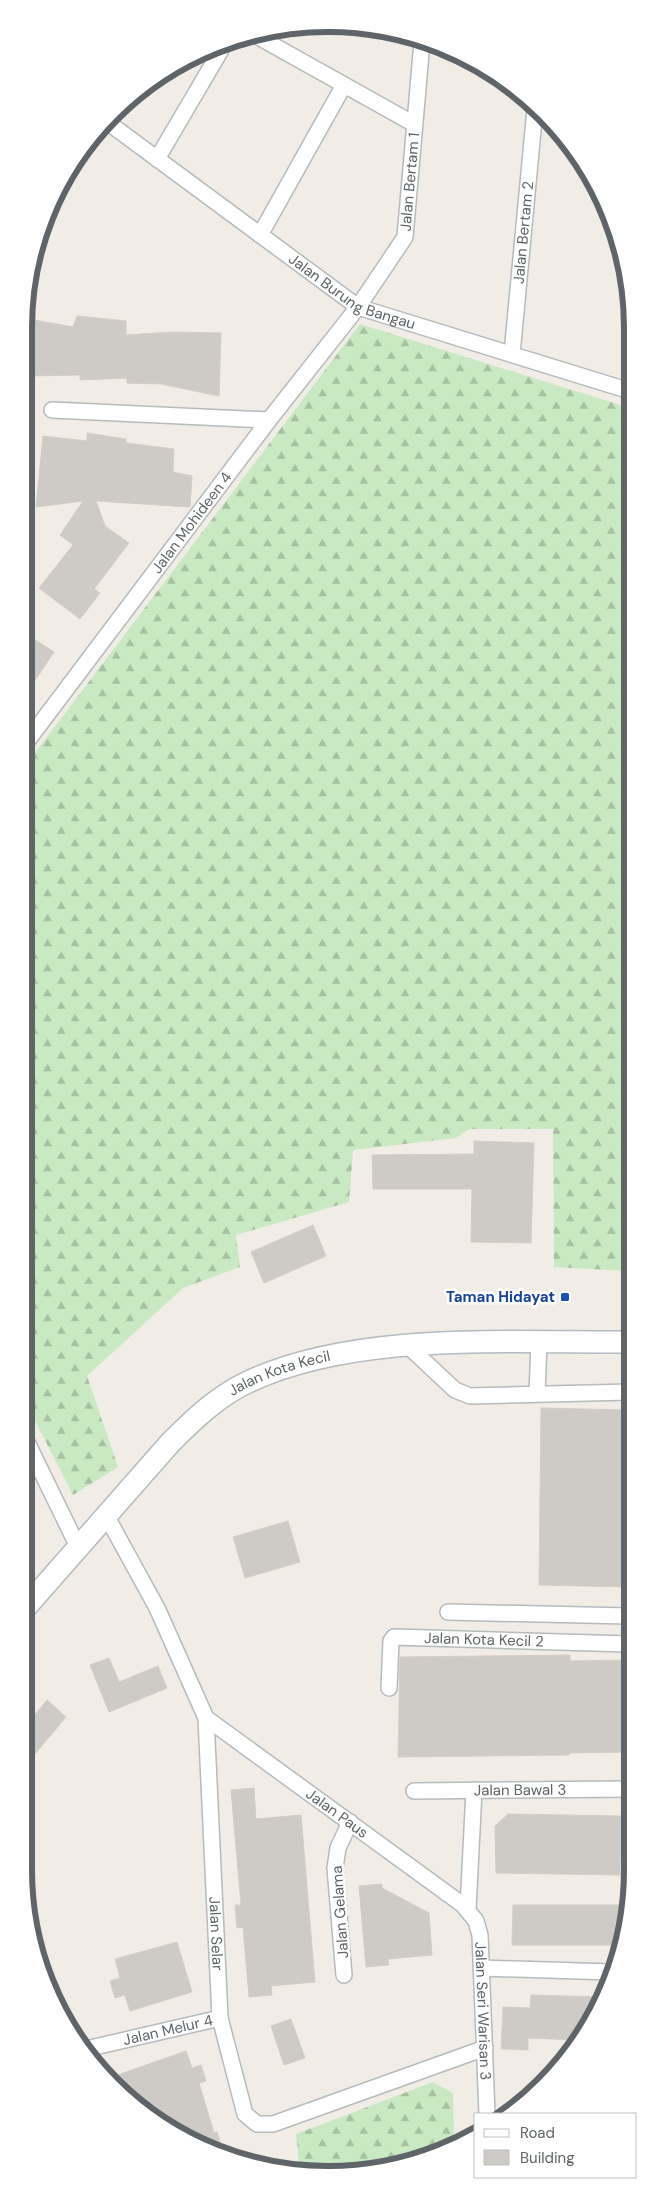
<svg xmlns="http://www.w3.org/2000/svg" width="657" height="2198" font-family="'DM Sans',sans-serif">
  <defs>
    <pattern id="forest-firs" width="22" height="20" patternUnits="userSpaceOnUse" patternTransform="scale(1.25)"><rect width="22" height="20" fill="#c9e9c2"/><path d="M5 1l3.5 6h-7zM16 11l3.5 6h-7z" fill="#a6c0a1"/></pattern>
  </defs>
  <rect width="100%" height="100%" fill="#f1ede6"/>
  <g fill="url(#forest-firs)">
    <polygon points="360,324 630,408 629,1271 554,1267 553,1129 469,1129 456,1138 353,1150 349,1202 236,1235 240,1267 183,1288 87,1376 118,1467 73,1495 25,1401 28,762"/>
    <polygon points="433,2082 453,2093 454,2141 408,2164 308,2174 300,2171 296,2134"/>
  </g>
  <g fill="#cecac5" stroke="#d6cdc4">
    <polygon points="77,316 126,321 126,335 173,332 221,333 219,396 161,384 127,383 127,378 80,380 80,375 29,376 29,344 34,320 73,327"/>
    <polygon points="87,433 126,439 126,443 174,449 173,472 192,476 190,507 96,501 105,526 129,543 94,589 100,593 80,619 39,588 73,545 60,535 83,501 36,507 43,436 87,441"/>
    <polygon points="28,635 54,652 28,691"/>
    <polygon points="474,1141 534,1143 531,1243 471,1242 472,1189 373,1189 372,1155 474,1154"/>
    <polygon points="313,1225 326,1256 264,1283 251,1252"/>
    <polygon points="541,1408 628,1410 628,1587 539,1585"/>
    <polygon points="288,1521 300,1562 245,1578 233,1537"/>
    <polygon points="570,1655 570,1661 628,1660 628,1752 569,1753 569,1755 398,1757 400,1657"/>
    <polygon points="109,1658 119,1682 158,1666 167,1688 109,1712 90,1665"/>
    <polygon points="47,1700 66,1717 24,1767 24,1710 33,1717"/>
    <polygon points="254,1788 256,1819 301,1815 315,1982 271,1986 272,1995 249,1997 243,1927 237,1928 235,1905 241,1905 231,1790"/>
    <polygon points="508,1814 621,1816 620,1875 496,1873 495,1826"/>
    <polygon points="382,1884 382,1888 429,1913 432,1955 388,1959 389,1965 366,1967 359,1886"/>
    <polygon points="513,1905 627,1905 627,1929 621,1945 512,1945"/>
    <polygon points="177,1942 192,1992 130,2011 125,1995 115,1998 110,1981 120,1978 115,1959"/>
    <polygon points="531,1995 568,1996 602,1997 592,2022 577,2040 528,2038 528,2050 501,2049 503,2007 530,2008"/>
    <polygon points="291,2019 305,2058 284,2065 271,2026"/>
    <polygon points="186,2051 192,2068 201,2065 206,2081 199,2083 214,2133 217,2132 223,2151 194,2143 109,2078"/>
  </g>
  <g fill="none" stroke-linecap="round" stroke-linejoin="round">
    <defs>
      <g id="street">
        <polyline points="255,35 414,124"/>
        <path id="s1" d="M110,124L358,307L630,391"/>
        <polyline points="157,159 221,50"/>
        <polyline points="260,235 344,85"/>
        <path id="s2" d="M512,354L535,109"/>
        <polyline points="52,410 269,420"/>
        <path id="s3" d="M28,740L269,420L358,307L405,237L422,42"/>
        <polyline points="408,1346 455,1390 470,1396 629,1392"/>
        <polyline points="537,1393 539,1343"/>
        <polyline points="25,1438 79,1549"/>
        <path id="s4" d="M107,1517L157,1608L206,1718L220,2018L245,2114L257,2124H273L485,2048"/>
        <polyline points="448,1612 628,1616"/>
        <path id="s5" d="M389,1688L391,1641L394,1637L628,1644"/>
        <path id="s6" d="M206,1718L463,1905L476,1921L480,1935L487,2114"/>
        <path id="s7" d="M414,1791L628,1789"/>
        <polyline points="468,1909 474,1790"/>
        <polyline points="481,1968 611,1972"/>
        <polyline points="344,1975 335,1868 338,1848 350,1822"/>
        <path id="s8" d="M86,2049L220,2018"/>
      </g>
      <g id="secondary">
        <path id="s9" d="M25,1608L171,1442C194,1419 218,1396 248,1382C356,1331 510,1343 629,1342"/>
      </g>
    </defs>
    <use href="#street" stroke="#b7babd" stroke-width="18"/>
    <use href="#secondary" stroke="#b5babe" stroke-width="24"/>
    <use href="#street" stroke="#fff" stroke-width="15"/>
    <use href="#secondary" stroke="#fff" stroke-width="21"/>
  </g>
  <rect fill="#1a4fb4" stroke="#fff" stroke-width="2" x="560" y="1292" width="10" height="10" rx="2.5"/>
  <g text-anchor="middle" stroke-width="5" stroke-linejoin="round" paint-order="stroke">
    <g font-size="15" fill="#5e6467" stroke="#fff">
      <text dy="5" stroke="none"><textPath href="#s3" startOffset="684">Jalan Bertam 1</textPath></text>
      <text dy="5" stroke="none"><textPath href="#s2" startOffset="122">Jalan Bertam 2</textPath></text>
      <text dy="5" stroke="none"><textPath href="#s1" startOffset="296">Jalan Burung Bangau</textPath></text>
      <text dy="5" stroke="none"><textPath href="#s3" startOffset="272">Jalan Mohideen 4</textPath></text>
      <text dy="5" stroke="none"><textPath href="#s9" startOffset="352">Jalan Kota Kecil</textPath></text>
      <text dy="5" stroke="none"><textPath href="#s5" startOffset="142">Jalan Kota Kecil 2</textPath></text>
      <text dy="5" stroke="none"><textPath href="#s7" startOffset="106">Jalan Bawal 3</textPath></text>
      <text dy="5" stroke="none"><textPath href="#s6" startOffset="162">Jalan Paus</textPath></text>
      <text transform="translate(340 1912) rotate(-94)" y="5">Jalan Gelama</text>
      <text dy="5" stroke="none"><textPath href="#s4" startOffset="440">Jalan Selar</textPath></text>
      <text dy="5" stroke="none"><textPath href="#s6" startOffset="429">Jalan Seri Warisan 3</textPath></text>
      <text dy="5" stroke="none"><textPath href="#s8" startOffset="84">Jalan Melur 4</textPath></text>
    </g>
    <g font-size="15" font-weight="bold" fill="#164399" stroke="#fff" text-anchor="end">
      <text x="555" y="1302">Taman Hidayat</text>
    </g>
  </g>
  <path d="M0 0H657V2198H0ZM328 32H328A296 296 0 0 1 624 328V1870A296 296 0 0 1 328 2166H328A296 296 0 0 1 32 1870V328A296 296 0 0 1 328 32Z" fill="#fff" fill-rule="evenodd"/>
  <path fill="none" stroke="#5e6467" stroke-width="6" d="M328 32H328A296 296 0 0 1 624 328V1870A296 296 0 0 1 328 2166H328A296 296 0 0 1 32 1870V328A296 296 0 0 1 328 32Z"/>
  <rect x="474" y="2113" width="162" height="65" fill="#ffffff" stroke="#bfc1c2"/>
  <rect x="484" y="2129" width="25" height="8" fill="#ffffff" stroke="#bfc1c2"/>
  <text x="520" y="2138" font-size="15" fill="#5e6467">Road</text>
  <rect x="484" y="2150" width="25" height="15" fill="#cecac5" stroke="#bfc1c2"/>
  <text x="520" y="2163" font-size="15" fill="#5e6467">Building</text>
</svg>
